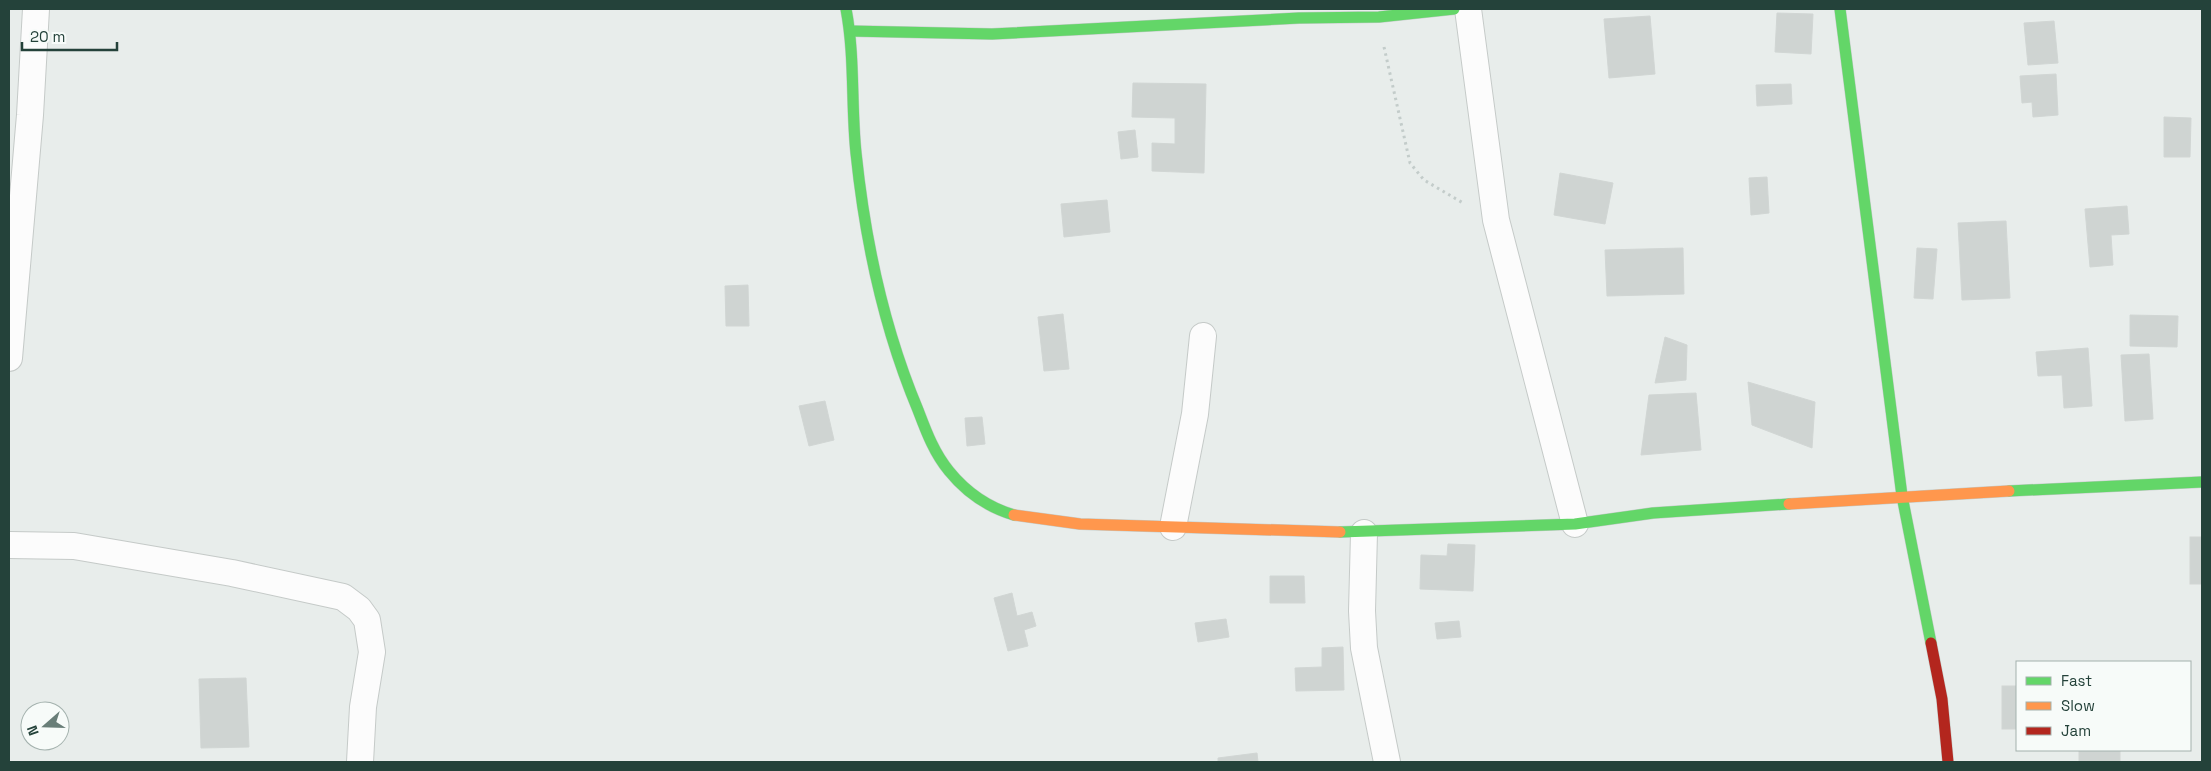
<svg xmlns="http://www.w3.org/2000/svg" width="2211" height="771" font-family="'Space Grotesk',sans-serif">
  <rect width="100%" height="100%" fill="#e8edeb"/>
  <g fill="#cfd4d2" stroke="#d1d6d4">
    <polygon points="1777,13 1813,14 1811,54 1775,52"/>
    <polygon points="1650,16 1655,74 1609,78 1604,19"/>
    <polygon points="2054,21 2058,63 2028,65 2024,23"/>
    <polygon points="2056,74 2058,115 2033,117 2032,102 2022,103 2020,76"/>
    <polygon points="1133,83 1206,84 1204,173 1152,171 1152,143 1175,144 1175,118 1132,117"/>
    <polygon points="1791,84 1792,104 1757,106 1756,85"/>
    <polygon points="2164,117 2191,118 2190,157 2164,157"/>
    <polygon points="1135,130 1138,157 1121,159 1118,132"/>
    <polygon points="1560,173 1613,183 1605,224 1554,215"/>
    <polygon points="1767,177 1769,213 1751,215 1749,178"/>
    <polygon points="1107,200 1110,232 1064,237 1061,204"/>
    <polygon points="2127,206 2129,234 2111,235 2113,265 2090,267 2085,209"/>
    <polygon points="2006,221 2010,298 1962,300 1958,223"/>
    <polygon points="1683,248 1684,294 1607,296 1605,250"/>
    <polygon points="1917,248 1937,249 1933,299 1914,298"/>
    <polygon points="748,285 749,326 726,326 725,286"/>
    <polygon points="1063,314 1069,369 1044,371 1038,317"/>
    <polygon points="2130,315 2178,316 2177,347 2130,346"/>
    <polygon points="1665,337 1687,345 1686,380 1655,383"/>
    <polygon points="2088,348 2092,406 2064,408 2062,375 2038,376 2036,352"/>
    <polygon points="2149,354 2153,419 2125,421 2121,355"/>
    <polygon points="1748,382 1815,402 1812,448 1752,425"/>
    <polygon points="1696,393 1701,450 1641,455 1649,395"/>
    <polygon points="825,401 834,440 809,446 799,406"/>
    <polygon points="982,417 985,444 967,446 965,418"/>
    <rect x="2190" y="537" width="12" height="47"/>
    <polygon points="1448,544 1475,545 1473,591 1420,589 1421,555 1447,556"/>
    <polygon points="1270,576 1304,576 1305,603 1270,603"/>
    <polygon points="1012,593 1017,616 1032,612 1036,626 1024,630 1028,646 1008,651 994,598"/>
    <polygon points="1226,619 1229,637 1198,642 1195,623"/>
    <polygon points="1459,621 1461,637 1437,639 1435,623"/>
    <polygon points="1343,647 1344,690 1296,691 1295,668 1322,667 1322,648"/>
    <polygon points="246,678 249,747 201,748 199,679"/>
    <rect x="2002" y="686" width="15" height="43"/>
    <rect x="2079" y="750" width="41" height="12"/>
    <polygon points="1257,753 1258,762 1218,762 1218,758"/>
  </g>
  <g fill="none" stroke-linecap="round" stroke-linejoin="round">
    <defs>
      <g id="street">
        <polyline points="1468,9 1496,220 1575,524"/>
        <polyline points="9,358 30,115 36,9"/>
        <polyline points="1173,527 1195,414 1203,336"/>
        <polyline points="1364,533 1362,611 1364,648 1387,762"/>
        <polyline points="9,545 74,546 232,573 343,597 359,609 367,620 372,652 363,707 360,762"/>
      </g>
      <g id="fast">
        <path d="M846,9C855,56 851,105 856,153C865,240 884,329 918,410C926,431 934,453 949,471C966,492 987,507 1014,515"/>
        <polyline points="1840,9 1902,496 1931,643"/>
        <polyline points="850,31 992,34 1299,18 1379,17 1454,9"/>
        <polyline points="2009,491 2202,482"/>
        <polyline points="1340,532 1575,524 1653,513 1789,504"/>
      </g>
      <g id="slow">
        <polyline points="1789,504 2009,491"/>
        <polyline points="1014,515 1080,524 1340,532"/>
      </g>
      <polyline id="jam" points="1931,643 1942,699 1948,762"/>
    </defs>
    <use href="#street" stroke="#c5cac8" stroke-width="28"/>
    <use href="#fast" stroke="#c3cbc8" stroke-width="12"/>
    <use href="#slow" stroke="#c3cbc8" stroke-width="12"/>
    <use href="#jam" stroke="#c3cbc8" stroke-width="12"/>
    <polyline stroke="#c3ccca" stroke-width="3" stroke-dasharray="2.5 4" stroke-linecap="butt" points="1384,47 1410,163 1424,180 1463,203"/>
    <use href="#street" stroke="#fcfcfc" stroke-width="26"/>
    <use href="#fast" stroke="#63d668" stroke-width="11"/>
    <use href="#slow" stroke="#ff974d" stroke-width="11"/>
    <use href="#jam" stroke="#b3261e" stroke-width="11"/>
  </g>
  <rect width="2211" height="771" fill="none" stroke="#24423a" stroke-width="20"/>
  <rect x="2016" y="661" width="175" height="90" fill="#f7fbf9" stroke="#a3b1ad"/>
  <rect x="2026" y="677" width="25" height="8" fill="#63d668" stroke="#a3b1ad"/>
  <text x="2061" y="686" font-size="15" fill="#24423a">Fast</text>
  <rect x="2026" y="702" width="25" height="8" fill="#ff974d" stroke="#a3b1ad"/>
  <text x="2061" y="711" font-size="15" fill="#24423a">Slow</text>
  <rect x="2026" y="727" width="25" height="8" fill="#b3261e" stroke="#a3b1ad"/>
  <text x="2061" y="736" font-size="15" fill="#24423a">Jam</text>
  <g transform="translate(45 726) rotate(250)"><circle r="24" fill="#f7fbf9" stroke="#a3b1ad"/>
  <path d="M0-4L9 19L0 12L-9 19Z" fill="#697e78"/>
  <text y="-8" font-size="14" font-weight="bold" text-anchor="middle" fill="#24423a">N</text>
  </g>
  <path d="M22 42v8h95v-8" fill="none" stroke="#24423a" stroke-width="2.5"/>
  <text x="30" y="42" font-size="15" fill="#24423a" stroke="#f7fbf9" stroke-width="4" paint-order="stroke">20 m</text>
</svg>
